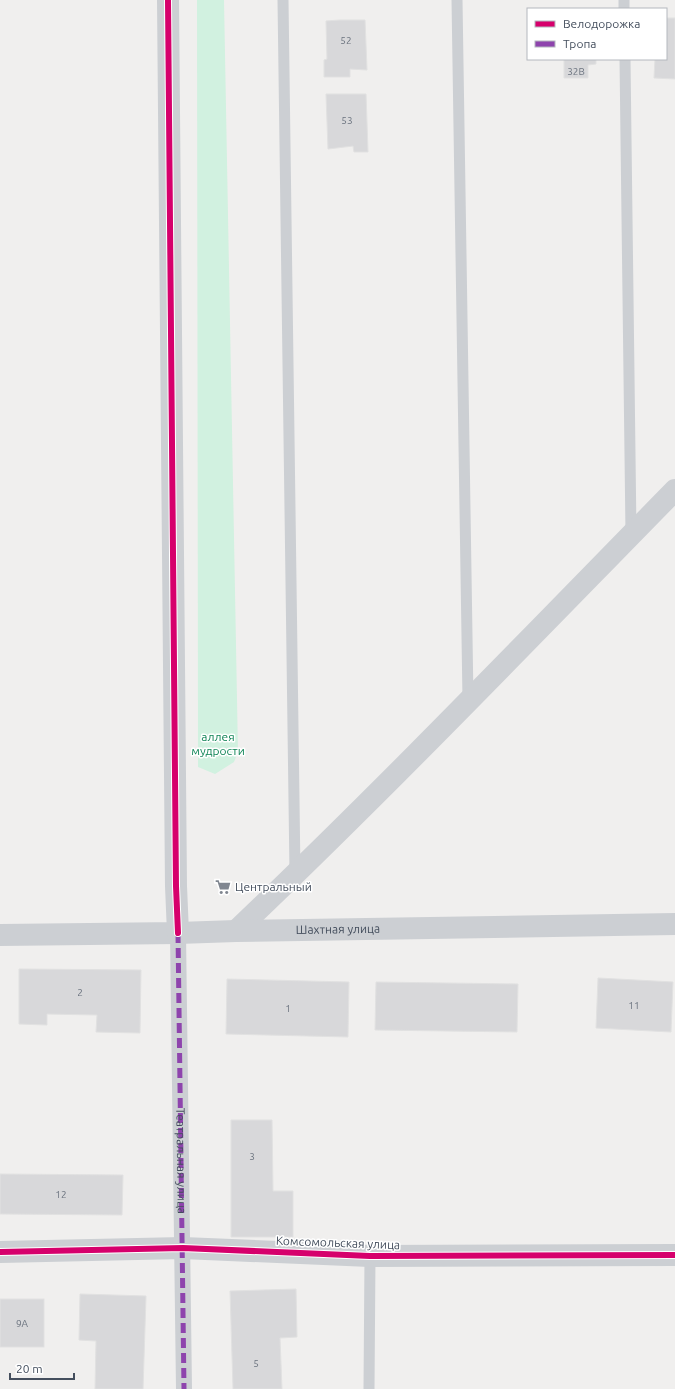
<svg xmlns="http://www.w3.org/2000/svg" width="675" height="1389" font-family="Ubuntu,sans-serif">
  <rect width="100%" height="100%" fill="#f0efee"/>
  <polygon fill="#d1f1e0" points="197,0 224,0 238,752 234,762 215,774 198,767"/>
  <g fill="#d8d8da" stroke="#e1e1e1">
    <polygon points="666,18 675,18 675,79 654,78 655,59 666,59"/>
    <polygon points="340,20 365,20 367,70 350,69 350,77 324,77 324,60 327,59 326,21"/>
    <polygon points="564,59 596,59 596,64 588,65 588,78 564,78"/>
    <polygon points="326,94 366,94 368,152 354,152 353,146 328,149"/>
    <polygon points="19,969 141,970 140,1033 96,1032 97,1015 47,1014 47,1025 19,1024"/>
    <polygon points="598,978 673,982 671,1032 596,1028"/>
    <polygon points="227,979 349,982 348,1037 226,1034"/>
    <polygon points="376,982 518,984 517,1032 375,1030"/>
    <polygon points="231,1120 272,1120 273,1191 293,1191 293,1237 231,1237"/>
    <polygon points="0,1174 123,1175 122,1215 0,1214"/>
    <polygon points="296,1289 297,1337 280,1338 282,1389 233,1389 230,1291"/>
    <polygon points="80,1294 146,1296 143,1389 95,1389 96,1341 79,1340"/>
    <rect x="0" y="1299" width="44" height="48"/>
  </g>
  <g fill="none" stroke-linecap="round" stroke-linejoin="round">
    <g stroke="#cccfd3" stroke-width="11">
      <polyline points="283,0 295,873"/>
      <polyline points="457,0 468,700"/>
      <polyline points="624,0 624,9"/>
      <polyline points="625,59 631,534"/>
      <polyline points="369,1389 370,1256"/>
    </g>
    <path stroke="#cccfd3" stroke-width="16" id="s1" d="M178,933L184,1389"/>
    <g stroke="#cccfd3" stroke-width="22">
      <path d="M236,931C386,788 530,638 675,490"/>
      <path id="s2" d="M0,935L178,933L236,931L675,924"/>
      <polyline points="0,1252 183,1248 370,1256 675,1255"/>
    </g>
    <polyline stroke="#cccfd3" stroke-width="22" points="168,0 176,886 178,933"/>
    <polyline stroke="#8e44ad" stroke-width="5" stroke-dasharray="10 5" stroke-linecap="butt" points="178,933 184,1389"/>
    <defs>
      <g id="cycleway">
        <polyline points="168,0 176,886 178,933"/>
        <polyline points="0,1252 183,1248 370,1256 675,1255"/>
      </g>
    </defs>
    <use href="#cycleway" stroke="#fff" stroke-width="8"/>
    <use href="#cycleway" stroke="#d6006c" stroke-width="6"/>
  </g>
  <defs>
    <symbol id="supermarket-bare" viewBox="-9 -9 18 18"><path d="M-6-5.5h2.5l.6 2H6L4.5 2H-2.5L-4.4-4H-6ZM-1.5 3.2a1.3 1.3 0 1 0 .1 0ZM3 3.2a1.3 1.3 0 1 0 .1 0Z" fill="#808690" stroke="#fff" stroke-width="2.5" paint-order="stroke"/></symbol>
  </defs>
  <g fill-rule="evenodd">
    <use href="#supermarket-bare" x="212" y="876" width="22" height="22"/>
  </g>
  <g text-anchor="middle" stroke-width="3" stroke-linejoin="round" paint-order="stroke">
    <g font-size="10" fill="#6a727e">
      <text x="346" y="44">52</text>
      <text x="576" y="75">32В</text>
      <text x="347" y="124">53</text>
      <text x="80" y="996">2</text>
      <text x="634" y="1009">11</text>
      <text x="288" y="1012">1</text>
      <text x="252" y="1160">3</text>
      <text x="61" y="1198">12</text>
      <text x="22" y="1327">9А</text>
      <text x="256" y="1367">5</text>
    </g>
    <g font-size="12" fill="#0f8456" stroke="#fff">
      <text x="218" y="741">аллея<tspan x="218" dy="14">мудрости</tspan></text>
    </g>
    <g font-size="12" fill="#444e5d" stroke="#fff" text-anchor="start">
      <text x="235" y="891">Центральный</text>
    </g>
    <g font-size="12" fill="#444e5d" stroke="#fff">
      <text dy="4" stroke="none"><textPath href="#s2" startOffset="338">Шахтная улица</textPath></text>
      <text dy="4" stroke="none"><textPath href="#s1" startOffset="228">Театральная улица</textPath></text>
      <text transform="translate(338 1243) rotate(2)" y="4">Комсомольская улица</text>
    </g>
  </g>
  <rect x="527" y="8" width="140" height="52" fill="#ffffff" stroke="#b4b8be"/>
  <rect x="535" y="21" width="20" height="6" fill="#d6006c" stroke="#b4b8be"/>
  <text x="563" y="28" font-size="12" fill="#444e5d">Велодорожка</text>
  <rect x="535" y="41" width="20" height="6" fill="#8e44ad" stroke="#b4b8be"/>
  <text x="563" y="48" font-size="12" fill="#444e5d">Тропа</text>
  <path d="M10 1373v6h64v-6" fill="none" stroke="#444e5d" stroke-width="2"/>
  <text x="16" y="1373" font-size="12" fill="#444e5d" stroke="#ffffff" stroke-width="3" paint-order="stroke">20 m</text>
</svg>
